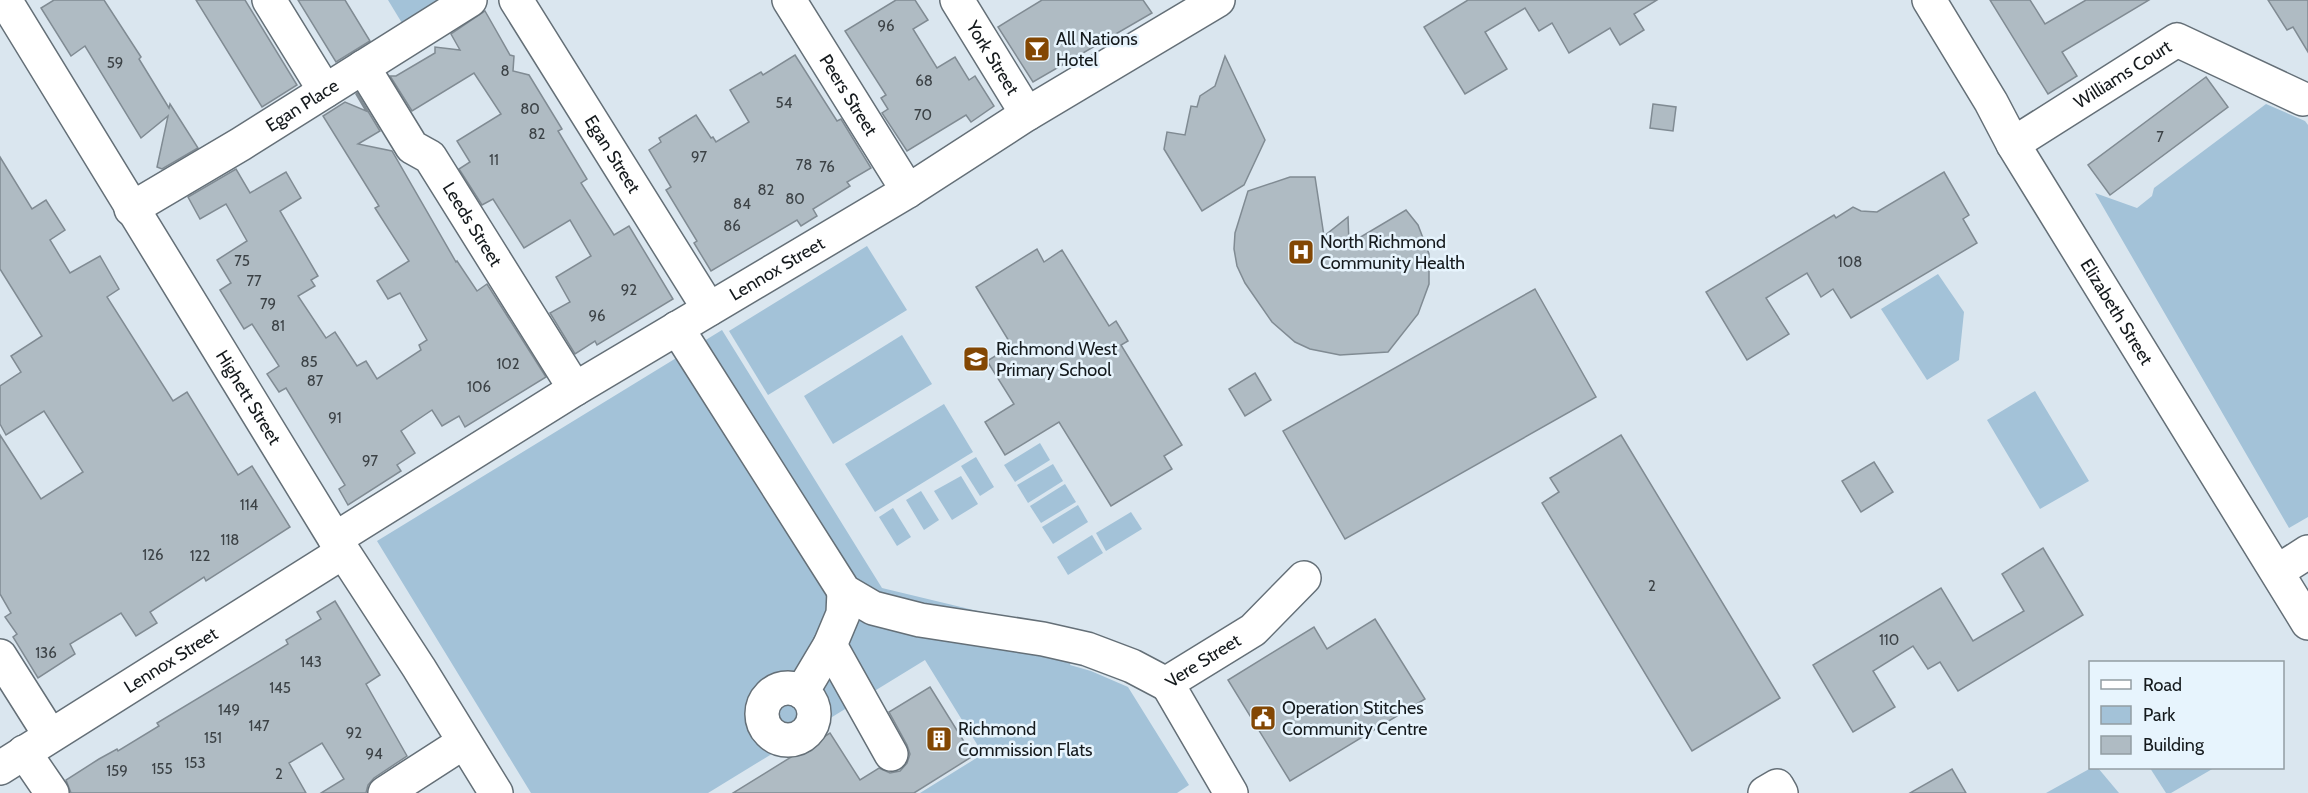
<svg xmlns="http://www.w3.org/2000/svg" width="2308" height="793" font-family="Cabin,sans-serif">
  <rect width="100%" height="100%" fill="#dae6ef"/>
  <g fill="#a3c2d8">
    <polygon points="388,0 449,0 405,28"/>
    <polygon points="2266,104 2305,121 2308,125 2308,517 2289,528 2095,193 2137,208 2152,196 2154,188"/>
    <polygon points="867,246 907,310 768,395 729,331"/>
    <polygon points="1938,274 1964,312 1959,360 1927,380 1881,309"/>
    <polygon points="722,330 882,588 1077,635 1070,665 1091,671 1128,687 1189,785 1177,793 920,793 983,754 925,660 708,793 531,793 377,541"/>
    <polygon points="902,335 932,384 833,444 804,396"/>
    <polygon points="2035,391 2089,481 2040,509 1987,420"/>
    <polygon points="944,404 973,452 875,512 845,464"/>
    <polygon points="1040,443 1050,460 1015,482 1004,465"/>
    <polygon points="976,457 994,487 980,496 961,466"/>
    <polygon points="1053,464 1063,481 1028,503 1017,485"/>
    <polygon points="961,476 978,504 952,520 934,491"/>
    <polygon points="1065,484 1076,502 1041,523 1030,506"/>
    <polygon points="921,491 939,520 924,530 906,500"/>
    <polygon points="1078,505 1088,522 1053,544 1042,527"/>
    <polygon points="893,508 911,537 897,546 879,517"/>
    <polygon points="1131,512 1142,529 1106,551 1096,533"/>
    <polygon points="1092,535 1103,553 1068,575 1057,557"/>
    <polygon points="2091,768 2098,768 2119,793 2046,793"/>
    <polygon points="2150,768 2214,768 2171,793 2166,793"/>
  </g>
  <g fill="#afbbc3" stroke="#808b93" stroke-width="1.5">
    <polygon points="54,0 104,0 141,57 139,59 169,108 170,104 198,148 162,169 157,167 168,116 141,138 85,46 71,56 41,8"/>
    <polygon points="196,0 245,0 297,85 262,107"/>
    <polygon points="298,0 345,0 370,41 336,62"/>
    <polygon points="896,0 915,0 928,20 913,29 937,68 955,57 969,80 975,76 994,106 971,122 966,115 907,151 882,113 888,109 881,98 886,95 845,31"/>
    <polygon points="1042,0 1143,0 1152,13 1033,82 998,27"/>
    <polygon points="1468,0 1657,0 1634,14 1644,30 1620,45 1610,28 1569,53 1552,23 1539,31 1525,8 1485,32 1507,69 1465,94 1424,27"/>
    <polygon points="1990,0 2030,0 2045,24 2086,0 2149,0 2062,52 2077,76 2048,94"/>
    <polygon points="2268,0 2308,0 2308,52 2293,27 2287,30"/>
    <polygon points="485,11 510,55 514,56 513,71 529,75 562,129 558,131 587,179 581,183 614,235 629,226 673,299 597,345 595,341 575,354 550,313 570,302 556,277 591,256 570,220 524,248 493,199 482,205 459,169 470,162 457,141 501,114 474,73 412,111 390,76 396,76 435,53 435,47 460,50 451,34"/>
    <polygon points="795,55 837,121 841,119 871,168 847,182 850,186 813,209 817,216 801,226 797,220 711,271 694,243 697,241 666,190 671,187 649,150 661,142 659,138 696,115 711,138 713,137 716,142 749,122 730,90 761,72 763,75"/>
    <polygon points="1225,56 1265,140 1244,185 1202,211 1164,149 1167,132 1185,135 1191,106 1197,107 1200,96 1215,86"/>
    <polygon points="2206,77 2228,107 2110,195 2088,165"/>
    <polygon points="357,93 380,131 358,144 392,151 456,262 457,261 477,291 487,284 546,377 465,427 459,416 442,426 432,410 401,431 415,453 397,465 401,471 348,505 339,489 345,485 286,388 279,392 267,374 279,366 252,324 244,329 220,290 231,283 217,260 247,241 226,204 200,219 188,197 236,169 250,193 286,172 301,198 280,211 318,276 311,280 315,286 298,296 326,338 335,332 357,366 366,361 377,379 421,350 419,345 427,340 400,293 388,299 377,281 409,261 375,208 379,206 323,116 345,102 366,111 356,94"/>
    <polygon points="1653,104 1676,107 1673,131 1650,128"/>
    <polygon points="0,157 32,209 46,200 65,230 50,240 70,273 100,256 119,289 107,297 173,401 187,392 238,475 252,466 290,527 206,581 204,577 150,612 157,623 136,636 121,613 70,644 75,654 38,678 13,637 17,634 5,617 11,613 0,594 0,435 41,499 83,472 44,411 6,435 0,424 0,386 21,372 11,356 42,336 0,269"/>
    <polygon points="1944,172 1969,215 1963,219 1977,243 1851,318 1833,289 1821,297 1807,273 1766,298 1789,334 1747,360 1706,292 1834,215 1836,218 1853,207 1861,211 1877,212"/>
    <polygon points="1290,177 1315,177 1324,236 1348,217 1349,244 1406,210 1418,225 1429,254 1429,284 1418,314 1388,352 1340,355 1310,349 1295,342 1272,322 1245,283 1237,266 1234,249 1235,233 1248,191"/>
    <polygon points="1037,249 1044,262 1062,250 1109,326 1116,321 1128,341 1121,345 1182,445 1164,456 1172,469 1111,506 1059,422 1005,455 985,422 1014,404 987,361 1012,346 976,287"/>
    <polygon points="1535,289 1596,397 1345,539 1283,431"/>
    <polygon points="1255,373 1271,400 1245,416 1229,389"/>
    <polygon points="1621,435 1780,698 1692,751 1542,503 1559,492 1550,478"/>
    <polygon points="1874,462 1893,492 1861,512 1842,481"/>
    <polygon points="2043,548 2083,615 1958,691 1940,662 1928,669 1913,646 1873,671 1895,707 1853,732 1813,665 1941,588 1973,641 2024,611 2002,574"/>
    <polygon points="335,601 380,675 366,684 407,756 374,778 368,785 366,793 321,793 344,779 322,743 289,763 306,793 71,793 66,780 99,759 117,749 118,751 159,726 157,723 288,644 286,640 321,619 317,612"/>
    <polygon points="1375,619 1425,699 1290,781 1228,680 1314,627 1327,649"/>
    <polygon points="930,687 973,756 914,793 733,793 830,733 860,780 879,768 890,773 900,771 907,763 910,754 907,745 889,712"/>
    <polygon points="1952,769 1966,793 1910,793"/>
  </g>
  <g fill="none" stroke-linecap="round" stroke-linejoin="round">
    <defs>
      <g id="minor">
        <path id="s1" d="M5,0L335,539L419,668L496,793"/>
        <polyline points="269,0 325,91"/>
        <path id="s2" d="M516,0L709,309"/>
        <path id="s3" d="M789,0L908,191"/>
        <path id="s4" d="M957,0L1027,114"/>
        <path id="s5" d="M1929,0L1991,102L2013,144L2308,623"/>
        <path id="s6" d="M363,67L412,147L430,157L575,389"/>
        <path id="s7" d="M2013,144L2177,40L2303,99"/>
        <path id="s8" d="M131,209L241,144L470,0"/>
        <polyline points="677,328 844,591 873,608 920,620 1043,639 1087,649 1132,666 1168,685"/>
        <path id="s9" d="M335,539L575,389L908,191L1027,114L1218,0"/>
        <polyline points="2278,571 2308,552"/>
        <polyline points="830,645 891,754"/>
        <polyline points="0,656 50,735"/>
        <circle cx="788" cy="714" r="26"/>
        <polyline points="802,692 830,645 843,614 844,591"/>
        <polyline points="24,752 52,793"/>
        <path id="s10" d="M0,768L343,552"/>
        <polyline points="385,793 464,742"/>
        <path id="s11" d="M1231,793L1168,685L1175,678L1253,630L1304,578"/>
        <polyline points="1765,793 1777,786 1781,793"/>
      </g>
    </defs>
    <use href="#minor" stroke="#646f77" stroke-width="36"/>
    <use href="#minor" stroke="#fff" stroke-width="33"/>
  </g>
  <defs>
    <symbol id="bar-square" viewBox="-11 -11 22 22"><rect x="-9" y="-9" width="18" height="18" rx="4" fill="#834703" stroke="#e7f4fd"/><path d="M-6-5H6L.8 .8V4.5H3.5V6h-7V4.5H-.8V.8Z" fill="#fff"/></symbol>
    <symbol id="hospital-square" viewBox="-11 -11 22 22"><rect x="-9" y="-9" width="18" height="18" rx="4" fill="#834703" stroke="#e7f4fd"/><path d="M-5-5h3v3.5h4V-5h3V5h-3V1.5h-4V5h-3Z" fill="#fff"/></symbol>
    <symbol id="school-square" viewBox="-11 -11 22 22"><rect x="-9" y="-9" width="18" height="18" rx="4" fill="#834703" stroke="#e7f4fd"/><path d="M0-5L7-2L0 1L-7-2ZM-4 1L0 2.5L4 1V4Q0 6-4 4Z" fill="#fff"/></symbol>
    <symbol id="civic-square" viewBox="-11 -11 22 22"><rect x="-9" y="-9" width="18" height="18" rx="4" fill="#834703" stroke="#e7f4fd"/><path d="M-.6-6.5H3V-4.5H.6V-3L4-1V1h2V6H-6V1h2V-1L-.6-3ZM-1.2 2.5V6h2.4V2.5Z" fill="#fff"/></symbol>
    <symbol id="building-square" viewBox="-11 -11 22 22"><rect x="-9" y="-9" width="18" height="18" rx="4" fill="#834703" stroke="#e7f4fd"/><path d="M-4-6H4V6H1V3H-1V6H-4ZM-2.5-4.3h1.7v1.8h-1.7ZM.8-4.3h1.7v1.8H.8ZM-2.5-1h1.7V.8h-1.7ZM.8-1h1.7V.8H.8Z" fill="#fff"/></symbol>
  </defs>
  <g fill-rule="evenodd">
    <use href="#bar-square" x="1022" y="34" width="30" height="30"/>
    <use href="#hospital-square" x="1286" y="237" width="30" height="30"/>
    <use href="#school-square" x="961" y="344" width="30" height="30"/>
    <use href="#civic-square" x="1248" y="703" width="30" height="30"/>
    <use href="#building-square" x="924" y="724" width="30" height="30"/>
  </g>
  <g text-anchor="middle" stroke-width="5" stroke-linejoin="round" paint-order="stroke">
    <g font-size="15" fill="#3c4246">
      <text x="886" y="31">96</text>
      <text x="115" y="68">59</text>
      <text x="505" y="76">8</text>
      <text x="924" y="86">68</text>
      <text x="784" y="108">54</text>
      <text x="530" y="114">80</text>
      <text x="923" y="120">70</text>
      <text x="537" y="139">82</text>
      <text x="2160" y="142">7</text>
      <text x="699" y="162">97</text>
      <text x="494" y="165">11</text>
      <text x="804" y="170">78</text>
      <text x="827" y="172">76</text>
      <text x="766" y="195">82</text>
      <text x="795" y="204">80</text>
      <text x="742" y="209">84</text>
      <text x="732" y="231">86</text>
      <text x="242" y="266">75</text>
      <text x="1850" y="267">108</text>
      <text x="254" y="286">77</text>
      <text x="629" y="295">92</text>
      <text x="268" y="309">79</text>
      <text x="597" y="321">96</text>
      <text x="278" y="331">81</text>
      <text x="309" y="367">85</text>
      <text x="508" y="369">102</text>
      <text x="315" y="386">87</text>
      <text x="479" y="392">106</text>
      <text x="335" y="423">91</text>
      <text x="370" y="466">97</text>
      <text x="249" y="510">114</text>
      <text x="230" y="545">118</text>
      <text x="153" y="560">126</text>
      <text x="200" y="561">122</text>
      <text x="1652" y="591">2</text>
      <text x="1889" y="645">110</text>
      <text x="46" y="658">136</text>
      <text x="311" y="667">143</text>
      <text x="280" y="693">145</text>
      <text x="229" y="715">149</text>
      <text x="259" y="731">147</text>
      <text x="354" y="738">92</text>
      <text x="213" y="743">151</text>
      <text x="374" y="759">94</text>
      <text x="195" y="768">153</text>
      <text x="162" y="774">155</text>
      <text x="117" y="776">159</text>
      <text x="279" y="779">2</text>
    </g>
    <g font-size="18" fill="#151a1d" stroke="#e7f4fd" text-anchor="start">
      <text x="1056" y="45">All Nations<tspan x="1056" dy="21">Hotel</tspan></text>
      <text x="1320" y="248">North Richmond<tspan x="1320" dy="21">Community Health</tspan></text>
      <text x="996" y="355">Richmond West<tspan x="996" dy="21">Primary School</tspan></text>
      <text x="1282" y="714">Operation Stitches<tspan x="1282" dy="21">Community Centre</tspan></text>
      <text x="958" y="735">Richmond<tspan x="958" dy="21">Commission Flats</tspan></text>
    </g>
    <g font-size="18" fill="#151a1d" stroke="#e7f4fd">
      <text dy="6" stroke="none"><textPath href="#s4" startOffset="68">York Street</textPath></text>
      <text dy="6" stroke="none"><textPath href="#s7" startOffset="130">Williams Court</textPath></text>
      <text dy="6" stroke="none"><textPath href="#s3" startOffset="112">Peers Street</textPath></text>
      <text dy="6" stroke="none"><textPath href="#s8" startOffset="200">Egan Place</textPath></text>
      <text dy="6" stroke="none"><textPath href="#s2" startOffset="182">Egan Street</textPath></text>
      <text dy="6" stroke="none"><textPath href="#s6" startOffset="194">Leeds Street</textPath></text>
      <text dy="6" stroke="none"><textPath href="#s9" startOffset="518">Lennox Street</textPath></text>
      <text dy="6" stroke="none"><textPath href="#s5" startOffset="364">Elizabeth Street</textPath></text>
      <text dy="6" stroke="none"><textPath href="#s1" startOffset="466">Highett Street</textPath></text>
      <text dy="6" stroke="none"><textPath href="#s10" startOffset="202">Lennox Street</textPath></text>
      <text dy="6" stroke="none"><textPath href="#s11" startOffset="168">Vere Street</textPath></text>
    </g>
  </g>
  <rect x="2089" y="661" width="195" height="108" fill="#e7f4fd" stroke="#939da3" stroke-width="1.5"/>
  <rect x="2101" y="680" width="30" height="9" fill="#ffffff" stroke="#939da3" stroke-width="1.5"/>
  <text x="2143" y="691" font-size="18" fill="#151a1d">Road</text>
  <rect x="2101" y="706" width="30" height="18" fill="#a3c2d8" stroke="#939da3" stroke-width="1.5"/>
  <text x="2143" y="721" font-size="18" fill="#151a1d">Park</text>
  <rect x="2101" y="736" width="30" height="18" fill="#afbbc3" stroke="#939da3" stroke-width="1.5"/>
  <text x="2143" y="751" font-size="18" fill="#151a1d">Building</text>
</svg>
